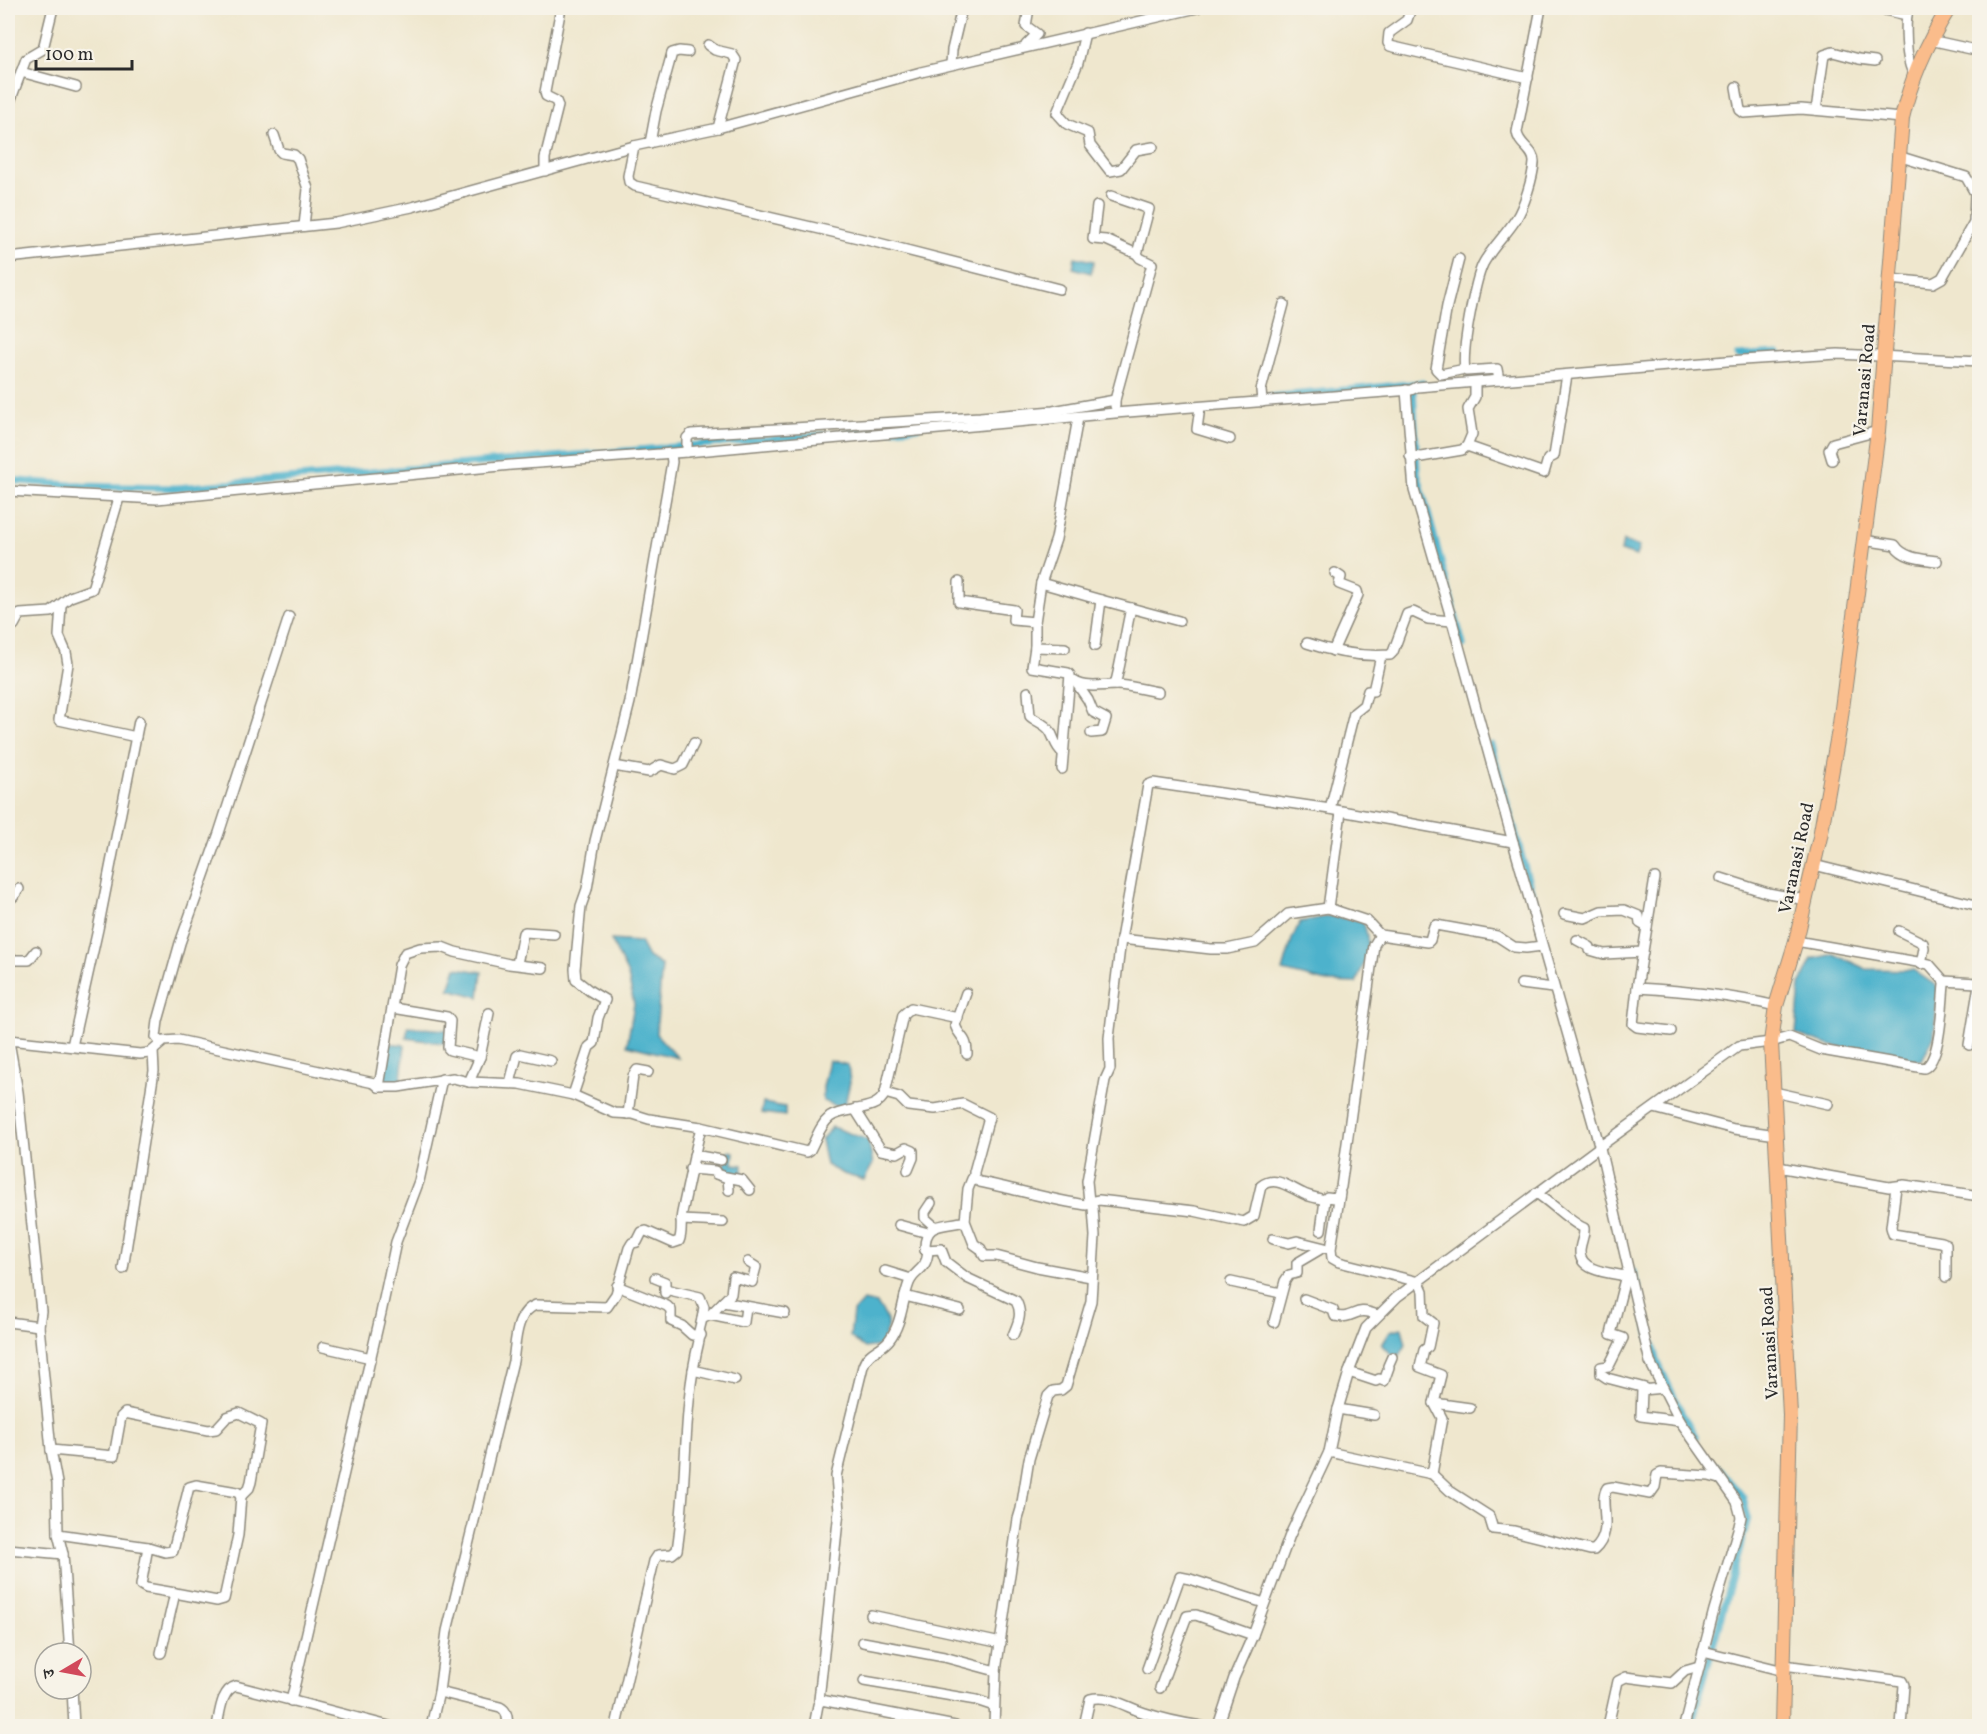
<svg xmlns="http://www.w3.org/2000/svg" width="1987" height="1734" font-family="Vollkorn,'Noto Serif Devanagari',serif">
  <rect width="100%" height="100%" fill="#f7f3e8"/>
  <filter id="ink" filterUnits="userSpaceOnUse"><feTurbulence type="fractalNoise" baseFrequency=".0167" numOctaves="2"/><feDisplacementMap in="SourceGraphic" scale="12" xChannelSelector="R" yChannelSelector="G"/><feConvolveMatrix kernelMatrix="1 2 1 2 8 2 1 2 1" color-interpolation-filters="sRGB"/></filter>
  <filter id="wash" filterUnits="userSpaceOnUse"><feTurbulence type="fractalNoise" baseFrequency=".008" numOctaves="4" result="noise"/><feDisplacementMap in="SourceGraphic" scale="24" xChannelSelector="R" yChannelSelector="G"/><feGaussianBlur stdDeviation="1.35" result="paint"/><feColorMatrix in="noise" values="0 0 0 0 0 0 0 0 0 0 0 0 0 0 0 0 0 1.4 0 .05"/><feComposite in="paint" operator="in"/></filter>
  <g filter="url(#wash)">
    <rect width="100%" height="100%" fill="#efe7ce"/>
    <g fill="#4db2cc" stroke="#3c6e7c" stroke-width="1.5">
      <polygon points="1075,257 1094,261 1091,273 1073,268"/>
      <polygon points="1623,541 1639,547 1636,556 1621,551"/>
      <path d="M1329,916L1362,921C1374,942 1365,962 1356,983L1327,982L1283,971L1292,939L1300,922Z"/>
      <polygon points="611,940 640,942 648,957 662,966 656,1034 678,1058 627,1045 634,1004 628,975"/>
      <polygon points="1834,954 1866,969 1913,970 1938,987 1934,1037 1922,1060 1898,1061 1828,1045 1796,1034 1800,985 1812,959"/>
      <polygon points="456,968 482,972 479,997 449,989"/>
      <polygon points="408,1027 447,1030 448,1044 406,1038"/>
      <polygon points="388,1043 405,1045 400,1085 381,1085"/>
      <polygon points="829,1060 848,1065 850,1082 844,1109 823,1101 823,1087"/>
      <polygon points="763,1103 785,1107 785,1116 761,1113"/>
      <polygon points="832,1127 868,1140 873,1164 864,1180 843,1174 826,1165 821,1140"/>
      <polygon points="728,1151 734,1152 733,1164 743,1165 742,1179 726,1176 725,1164"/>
      <path d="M863,1301L877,1304C891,1322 890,1325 880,1346L865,1348L850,1337L853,1312Z"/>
      <polygon points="1402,1328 1406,1345 1400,1355 1392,1355 1382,1344 1390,1331"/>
    </g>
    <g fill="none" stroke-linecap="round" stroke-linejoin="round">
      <g stroke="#4db2cc" stroke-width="7">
        <polyline points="1738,356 1778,353"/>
        <polyline points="1413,386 1417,472 1463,645"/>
        <polyline points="1268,397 1422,383"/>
        <polyline points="8,480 83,486 175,488 917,427"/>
        <polyline points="1491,745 1535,905"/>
        <polyline points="1633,1272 1658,1363 1682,1414 1696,1437"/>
        <polyline points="1691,1726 1748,1518 1743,1497 1716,1466"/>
      </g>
    </g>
  </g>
  <g filter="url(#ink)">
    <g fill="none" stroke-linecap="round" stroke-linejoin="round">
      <defs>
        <g id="minor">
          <polyline points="1411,8 1407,20 1389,33 1388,43 1390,46 1528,78"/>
          <polyline points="1875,8 1907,15"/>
          <path d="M1908,8C1905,23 1905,61 1914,74"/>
          <polyline points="1085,33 1078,63 1057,113 1067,124 1088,133 1090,145 1110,171 1121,169 1136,150 1153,147"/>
          <polyline points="1930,40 1980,51"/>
          <polyline points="708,45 715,50 732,54 736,60 718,128"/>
          <polyline points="1026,45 1037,34 1026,26 1029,8"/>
          <polyline points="951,64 952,50 962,8"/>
          <polyline points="21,72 76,87"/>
          <polyline points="1736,87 1740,110 1744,113 1801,109 1902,118"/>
          <polyline points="8,107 26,59 43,49 53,8"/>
          <polyline points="1816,110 1824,55 1833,52 1859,59 1875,61"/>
          <polyline points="274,135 279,150 282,153 294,155 298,159 308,189 304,226"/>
          <polyline points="650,143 656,111 672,53 679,51 688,52"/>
          <polyline points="634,146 628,176 629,182 635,186 867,240 1059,289"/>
          <polyline points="545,171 545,158 558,106 556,101 546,96 545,92 561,8"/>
          <polyline points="1111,196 1149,209 1137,254 1140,258 1152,264 1115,400 1115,406"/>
          <polyline points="1097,206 1093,239 1106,240 1137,254"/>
          <polyline points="8,258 336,223 412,207 634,146 718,128 921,72 1197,8"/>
          <polyline points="1459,259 1447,306 1436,369 1441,374 1465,369"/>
          <polyline points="1889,279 1933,283 1942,278 1974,222 1975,193 1966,177 1898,156"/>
          <path d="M1499,380L1497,369L1466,371C1459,359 1476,278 1483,264C1492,247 1506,235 1516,219C1524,207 1533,177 1534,163C1535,150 1518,145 1517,132L1541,8"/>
          <polyline points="1406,390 1414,490 1452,621"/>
          <polyline points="1262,402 1261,390 1284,304"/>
          <polyline points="1200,407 1197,429 1230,439"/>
          <polyline points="1467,446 1544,473 1548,459 1554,456 1567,375"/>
          <polyline points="687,452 687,438 691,434 980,417 1053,411 1115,400"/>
          <polyline points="1410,456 1421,457 1462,450 1467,446 1472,434 1468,409 1475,397 1475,384"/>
          <polyline points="1832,460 1829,450 1833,443 1878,431"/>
          <polyline points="8,491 157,499 511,465 687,452 1115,413 1411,390 1417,387 1727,361 1838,354 1980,361"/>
          <path d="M1863,540L1895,545C1904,559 1923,559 1937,561"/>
          <polyline points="959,582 959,602 1014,610 1013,620 1035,622"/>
          <polyline points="1041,583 1101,600 1095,646"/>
          <polyline points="1101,600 1179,621"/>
          <polyline points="61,605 59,636 66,652 68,664 59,720 136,737"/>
          <polyline points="8,625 14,625 20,614 51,612 70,597 92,589 119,498"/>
          <path d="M1307,643C1333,652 1362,657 1390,655L1393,652L1407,614L1413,612L1428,619L1452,621L1513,842"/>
          <polyline points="1035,647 1065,648"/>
          <polyline points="1333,651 1358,595 1357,591 1339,584 1341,577 1335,573"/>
          <path d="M1070,678C1083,690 1099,685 1116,685C1129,685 1145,690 1158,692"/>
          <polyline points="1077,684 1088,700 1093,712 1106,719 1102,732 1091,733"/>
          <path d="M1115,685C1122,659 1125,634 1131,608"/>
          <path d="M1028,692L1030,716C1035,721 1046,724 1050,731C1055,739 1055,747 1063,753"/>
          <polyline points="614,766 649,772 661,765 675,769 683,765 694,743"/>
          <polyline points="1062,769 1070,675 1068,673 1032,667 1035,647 1035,622 1041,583 1056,539 1078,418"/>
          <polyline points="1330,809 1354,713 1364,705 1368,691 1373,691 1381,656"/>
          <polyline points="1341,812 1328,908 1367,921 1380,935"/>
          <polyline points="1814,865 1980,906"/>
          <path d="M1655,878L1637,988C1685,991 1730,995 1776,1006"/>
          <polyline points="1721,878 1768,893 1806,900"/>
          <polyline points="8,900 14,896 19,889"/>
          <polyline points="1564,914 1585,918 1601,911 1624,910 1639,916 1640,923 1647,927"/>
          <polyline points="1899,931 1923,943 1924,948 1921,964"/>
          <polyline points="1121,939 1211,949 1227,949 1255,943 1288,914 1328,908"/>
          <polyline points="1577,940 1590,947 1590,950 1604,954 1643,952"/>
          <polyline points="8,960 29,960 36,951"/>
          <polyline points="517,964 523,933 525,932 554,934"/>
          <polyline points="1944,981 1977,983 1979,985 1969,1045"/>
          <polyline points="1521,984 1553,988"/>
          <polyline points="1637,988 1633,1024 1637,1027 1671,1031"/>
          <path d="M966,993L955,1025C959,1038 967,1035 967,1054"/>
          <polyline points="393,1008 447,1017 450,1021 448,1048 450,1050 480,1057"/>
          <path d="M958,1018L911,1008L903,1015L885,1093L899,1097L908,1106L935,1109L963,1104L989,1117L974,1172V1179L980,1182C1016,1189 1050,1200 1086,1205L1089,1202L1087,1181L1105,1080L1110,1069L1109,1038L1121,939L1148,785L1153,783L1330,809L1513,842L1600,1148L1650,1362L1680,1421L1737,1502L1741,1517L1739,1526L1714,1610L1684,1726"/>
          <polyline points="8,1036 18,1092 41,1311 39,1326 51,1450 57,1483 58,1534 63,1554 70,1653"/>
          <path d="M9,1040L140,1054L150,1053L164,1041L178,1040L374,1083L379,1087H398L453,1078L469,1082L520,1084L573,1095L614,1113L633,1114L649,1119L701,1127L807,1152L810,1150C816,1139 820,1125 830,1117C846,1106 877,1113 885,1093"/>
          <polyline points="161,1043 156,1037 158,1021 180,943 219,833 289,617"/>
          <polyline points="72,1046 98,929 139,721"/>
          <polyline points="469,1082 480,1057 489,1013"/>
          <polyline points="510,1083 517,1056 520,1054 551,1061"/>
          <polyline points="379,1087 399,965 405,953 420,948 442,947 455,952 509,964 543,968"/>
          <polyline points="1774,1092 1828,1104"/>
          <polyline points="573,1095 589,1047 594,1043 598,1018 605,1000 590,991 576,980 575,969 581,906 587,889 595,841 630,702 672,462 671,454"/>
          <polyline points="1654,1108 1734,1129 1777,1135"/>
          <polyline points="855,1109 881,1150 897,1153 906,1148 913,1151 913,1158 908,1170"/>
          <polyline points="628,1114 633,1076 637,1070 648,1072"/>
          <polyline points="694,1155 721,1160"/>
          <polyline points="1778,1167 1889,1187 1904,1185 1980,1196"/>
          <polyline points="690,1169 715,1171 716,1174 728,1178 729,1190"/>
          <polyline points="726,1177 742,1180 750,1190"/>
          <polyline points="1896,1187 1891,1227 1893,1234 1941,1242 1946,1244 1946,1277"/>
          <polyline points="1340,1193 1331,1249 1332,1258 1339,1262 1419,1282 1423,1291 1424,1316 1433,1323 1428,1347 1424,1350 1420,1367 1441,1375 1434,1403 1442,1418 1432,1474"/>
          <path d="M1536,1193C1551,1202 1571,1223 1584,1228C1585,1236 1580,1243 1580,1251C1579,1272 1612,1273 1626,1276"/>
          <polyline points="931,1203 925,1212 925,1218 934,1226"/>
          <polyline points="681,1220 723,1222"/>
          <polyline points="965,1221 974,1244 981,1249 984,1256 996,1256 1037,1267 1091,1277"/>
          <polyline points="899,1225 928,1233"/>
          <polyline points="1321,1230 1325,1200"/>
          <polyline points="1273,1239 1289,1243 1297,1241 1325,1248"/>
          <path d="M925,1250L941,1249L946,1262L967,1278L1016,1301C1023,1314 1018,1323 1013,1335"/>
          <polyline points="123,1269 154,1071 153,1051"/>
          <polyline points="885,1271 911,1279"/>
          <polyline points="1627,1271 1611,1334 1623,1338 1609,1366 1601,1367 1601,1374 1607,1378 1645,1388"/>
          <polyline points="655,1278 665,1282 665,1293"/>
          <polyline points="1231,1282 1281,1293"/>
          <polyline points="665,1289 700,1297 704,1307 702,1319"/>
          <polyline points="905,1296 960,1310"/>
          <path d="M1304,1299L1333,1310L1335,1316C1356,1320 1353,1305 1377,1315"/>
          <polyline points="723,1302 785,1313"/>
          <polyline points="710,1315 744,1322 746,1307"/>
          <polyline points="8,1322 39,1326"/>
          <polyline points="1274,1322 1285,1281 1289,1275 1297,1273 1297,1263 1319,1250 1320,1248"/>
          <polyline points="699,1339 701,1335 699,1331 702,1319 710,1315 731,1294 733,1277 752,1282 756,1267 748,1262"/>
          <polyline points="323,1347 371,1358"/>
          <polyline points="693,1370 735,1380"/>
          <polyline points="1349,1372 1376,1381 1379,1379 1384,1381 1389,1367 1388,1366 1392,1357"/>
          <polyline points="1663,1388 1642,1390 1641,1416 1680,1421"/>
          <polyline points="1434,1403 1470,1408"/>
          <polyline points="1338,1409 1374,1415"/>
          <polyline points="51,1450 114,1456 121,1417 125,1413 208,1430 216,1429 227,1417 239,1413 261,1424 251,1482 249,1488 241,1496 237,1492 196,1485 189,1487 173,1551 165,1552 148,1547 58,1534"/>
          <path d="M1329,1452L1432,1474L1450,1491L1489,1516L1493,1529L1514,1531L1590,1550H1594C1616,1530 1597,1503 1607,1488L1613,1487L1650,1494L1655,1487L1657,1475L1661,1473L1709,1476L1720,1479"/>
          <polyline points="148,1547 141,1585 146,1588 175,1593 161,1653"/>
          <polyline points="8,1549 63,1554"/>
          <polyline points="175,1593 217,1601 224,1599 238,1535 241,1496"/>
          <polyline points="871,1615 1001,1643"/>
          <polyline points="863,1642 944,1657 996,1671"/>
          <polyline points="1703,1651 1784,1671"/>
          <polyline points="1784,1665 1902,1681 1904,1685 1901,1726"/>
          <polyline points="1147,1669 1180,1577 1190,1579 1264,1603"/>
          <polyline points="864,1681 976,1700 994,1706"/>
          <polyline points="1160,1688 1187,1616 1196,1615 1253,1635"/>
          <polyline points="72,1689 74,1726"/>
          <path d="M439,1692L500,1707C508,1711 507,1718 508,1726"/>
          <path d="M819,1700L839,1511L836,1476L863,1366C868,1351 880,1351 889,1340C902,1324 902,1301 909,1283C914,1270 926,1272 928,1252L925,1250C924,1220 945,1227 965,1221L968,1189L972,1179H974"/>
          <polyline points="291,1701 381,1313 396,1242 419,1181 442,1079"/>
          <path d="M217,1726C220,1713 221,1690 236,1686L389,1726"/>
          <path d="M431,1726L439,1692L447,1631L513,1361C516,1343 515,1312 536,1305L607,1307L616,1294L629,1248L632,1243L637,1242L642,1232L646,1231L673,1243L679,1241C683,1232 680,1222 682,1213C688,1184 694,1156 701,1127"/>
          <path d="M616,1726L654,1561L658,1555L672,1554L677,1550C688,1481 682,1409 699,1341L697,1335H692L682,1326L671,1321V1310L667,1306L617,1286"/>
          <polyline points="814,1726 818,1705 821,1700 955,1726"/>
          <path d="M994,1726L996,1671L1018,1519L1021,1509L1029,1459L1048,1396L1053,1391L1061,1390L1066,1386L1091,1301L1095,1236L1093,1208L1089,1202L1099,1200L1194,1211L1244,1222L1254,1216L1261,1186C1275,1175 1289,1187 1302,1193C1309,1197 1318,1198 1325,1200L1327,1197L1335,1198L1341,1187L1374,945L1380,935L1428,942L1430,940L1434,926L1436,925L1497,936L1514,947L1526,948L1542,946"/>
          <path d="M1084,1726L1090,1699C1108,1694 1128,1708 1145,1713C1163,1719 1182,1723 1201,1726"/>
          <path d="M1218,1726L1234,1678L1253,1635L1290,1535L1329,1452L1338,1409L1349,1372L1366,1328L1397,1297L1606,1142L1739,1046L1771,1042L1789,1037L1821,1050L1924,1068C1941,1061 1942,1003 1944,985V981L1929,964L1796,941"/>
          <polyline points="1608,1726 1618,1681 1626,1677 1672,1683 1685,1671 1699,1667"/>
        </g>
        <path id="highway" d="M1782,1726L1790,1415L1771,1042L1776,1006L1796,941L1820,837L1840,724L1878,431L1902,118C1911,78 1927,43 1949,8"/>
      </defs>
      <use href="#minor" stroke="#8d897c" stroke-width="12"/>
      <use href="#highway" stroke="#8d897c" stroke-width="16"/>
      <use href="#minor" stroke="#fff" stroke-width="9"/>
      <use href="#highway" stroke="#fabc8b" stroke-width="14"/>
    </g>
  </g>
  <g text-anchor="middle" stroke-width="4.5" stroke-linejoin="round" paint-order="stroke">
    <g font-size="18" fill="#2b2b2b" stroke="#f7f3e8">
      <text transform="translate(1864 380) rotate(-85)" y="6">Varanasi Road</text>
      <text transform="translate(1796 858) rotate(-78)" y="6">Varanasi Road</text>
      <text transform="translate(1769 1343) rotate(-93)" y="6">Varanasi Road</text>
    </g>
  </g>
  <rect width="1987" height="1734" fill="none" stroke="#f7f3e8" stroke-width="30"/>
  <g transform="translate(63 1671) rotate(260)"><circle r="28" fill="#f7f3e8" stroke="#a5a39c" stroke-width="1.5"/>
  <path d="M0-4.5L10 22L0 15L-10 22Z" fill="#d1495b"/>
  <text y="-9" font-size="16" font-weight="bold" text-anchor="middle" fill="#2b2b2b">उ</text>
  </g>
  <path d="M36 60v9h96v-9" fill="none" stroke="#2b2b2b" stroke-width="3"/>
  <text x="45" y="60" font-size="18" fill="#2b2b2b" stroke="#f7f3e8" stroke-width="4.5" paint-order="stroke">100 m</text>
</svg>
